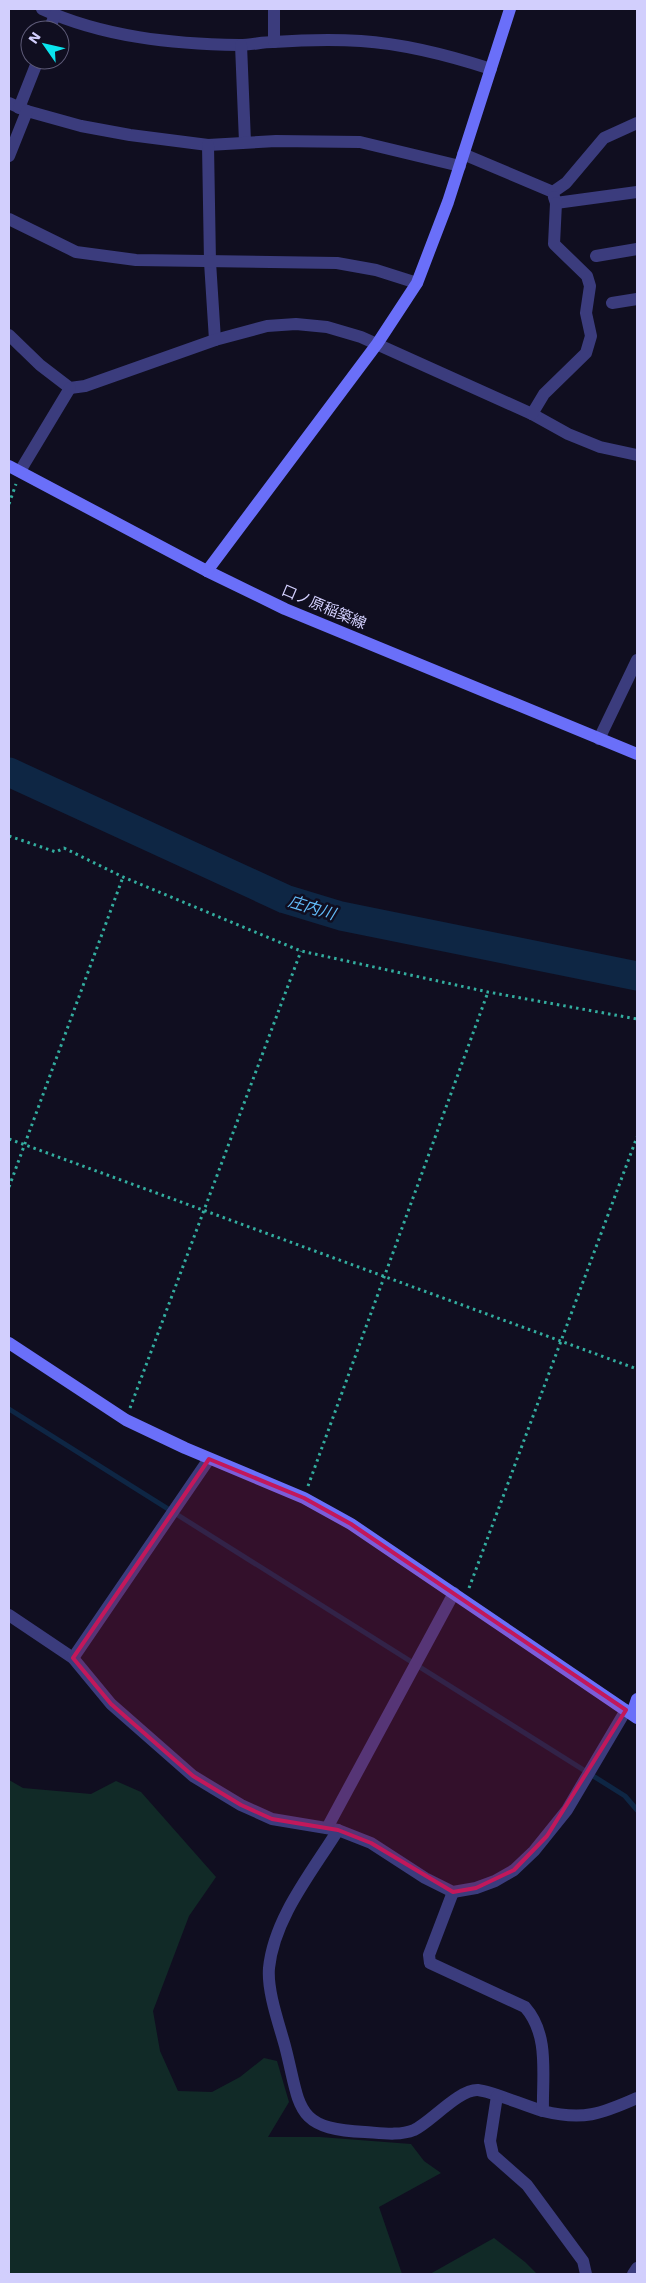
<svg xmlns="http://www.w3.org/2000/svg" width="646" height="2283" font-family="'Work Sans','Noto Sans JP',sans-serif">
  <rect width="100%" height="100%" fill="#100e20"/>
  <g fill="#112a27">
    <polygon points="9,1780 23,1788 91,1794 116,1781 141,1792 216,1877 189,1916 153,2011 160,2051 178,2091 212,2092 240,2077 264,2058 277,2061 289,2102 268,2137 320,2137 411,2144 424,2161 441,2173 379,2207 402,2274 9,2274"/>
    <polygon points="494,2238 525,2262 537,2274 430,2274"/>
  </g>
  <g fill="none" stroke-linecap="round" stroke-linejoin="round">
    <polyline stroke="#0e2644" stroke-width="5" points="9,1409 625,1796 637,1810"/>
    <polyline stroke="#0e2644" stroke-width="29" points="9,772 285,899 341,916 637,976"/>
    <g stroke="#33ad9f" stroke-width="3" stroke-dasharray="2.5 4" stroke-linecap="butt">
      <polyline points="9,504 16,484"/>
      <polyline points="9,836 56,852 64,848 123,877 301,951 488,992 637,1019"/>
      <polyline points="9,1139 637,1369"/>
      <polyline points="9,1187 123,877"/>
      <polyline points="130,1408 301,951"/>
      <polyline points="308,1486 488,992"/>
      <polyline points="469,1588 637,1137"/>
    </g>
    <g stroke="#3b3c7d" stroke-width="12">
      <path d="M42,9C103,37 173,44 239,45C251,45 262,42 273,42C302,40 332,39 361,41C406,44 448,55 491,69"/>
      <polyline points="274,9 274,42"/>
      <polyline points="49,30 55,15"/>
      <polyline points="241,45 245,142"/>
      <polyline points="9,103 27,111 81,126 130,135 208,145 276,141 360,142 460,166"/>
      <polyline points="19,108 38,60"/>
      <polyline points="208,145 210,262 215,340"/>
      <polyline points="463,154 553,192"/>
      <polyline points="9,156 27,111"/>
      <polyline points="553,192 566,183 604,138 637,123"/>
      <polyline points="554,197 556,203 637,192"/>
      <polyline points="9,219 76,252 136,260 337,263 376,270 417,283"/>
      <polyline points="596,256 637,249"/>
      <polyline points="612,303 637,299"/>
      <polyline points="9,335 40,365 70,388 85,386 215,340 267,326 296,324 327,327 361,337 532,414 568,434 600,447 637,455"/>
      <polyline points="532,414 544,394 586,353 591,336 586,313 590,286 587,276 554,244 556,203"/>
      <polyline points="20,471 70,388"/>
      <polyline points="599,739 637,660"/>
      <polyline points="9,1615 73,1658 111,1704 193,1776 241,1805 272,1819 338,1830 371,1843 425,1878 453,1892 476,1888 495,1881 514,1870 534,1851 567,1810 626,1710"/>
      <polyline points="73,1658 209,1459"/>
      <polyline points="327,1828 454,1593"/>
      <path d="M338,1830C312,1872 274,1918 269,1968C267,1991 279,2024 285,2046C301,2107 293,2129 365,2132C381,2133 399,2136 414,2130C431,2122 459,2089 478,2090C494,2092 525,2106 543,2111"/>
      <path d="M453,1892L429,1955L430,1963L525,2007C550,2035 542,2076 543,2111C583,2121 601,2114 637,2098"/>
      <polyline points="497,2096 490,2141 493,2155 527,2185 583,2261 586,2274"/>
      <polyline points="633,2274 637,2268"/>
    </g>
    <g stroke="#6a6ff9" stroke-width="12">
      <polyline points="9,466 207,571 285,609 637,754"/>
      <polyline points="207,571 377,344 417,283 448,202 510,9"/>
      <polyline points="9,1343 126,1420 185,1448 304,1498 351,1524 637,1718"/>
      <polyline points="632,1714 637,1699"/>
    </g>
  </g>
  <path fill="#c2185b" fill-opacity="0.2" stroke="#c2185b" stroke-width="4" stroke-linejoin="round" d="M209,1459L304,1498L351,1524L626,1710L547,1836L514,1870L476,1888L453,1892L371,1843L338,1830L272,1819L241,1805L193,1776L111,1704L73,1658Z"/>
  <g text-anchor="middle" stroke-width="5" stroke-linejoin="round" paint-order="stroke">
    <g font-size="15" fill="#d2cffd" stroke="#100e20">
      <text transform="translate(324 607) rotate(23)" y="5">口ノ原稲築線</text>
    </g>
    <g font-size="16" font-style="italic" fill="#62bbf8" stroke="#100e20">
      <text transform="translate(312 907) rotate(17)" y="6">庄内川</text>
    </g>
  </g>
  <rect width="646" height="2283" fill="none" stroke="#d2cffd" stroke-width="20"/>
  <g transform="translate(45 45) rotate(304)"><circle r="24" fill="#100e20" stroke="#5e5b78"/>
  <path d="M0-4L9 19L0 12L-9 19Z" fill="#0ae4ee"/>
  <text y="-8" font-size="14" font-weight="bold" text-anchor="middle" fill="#d2cffd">N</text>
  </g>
</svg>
